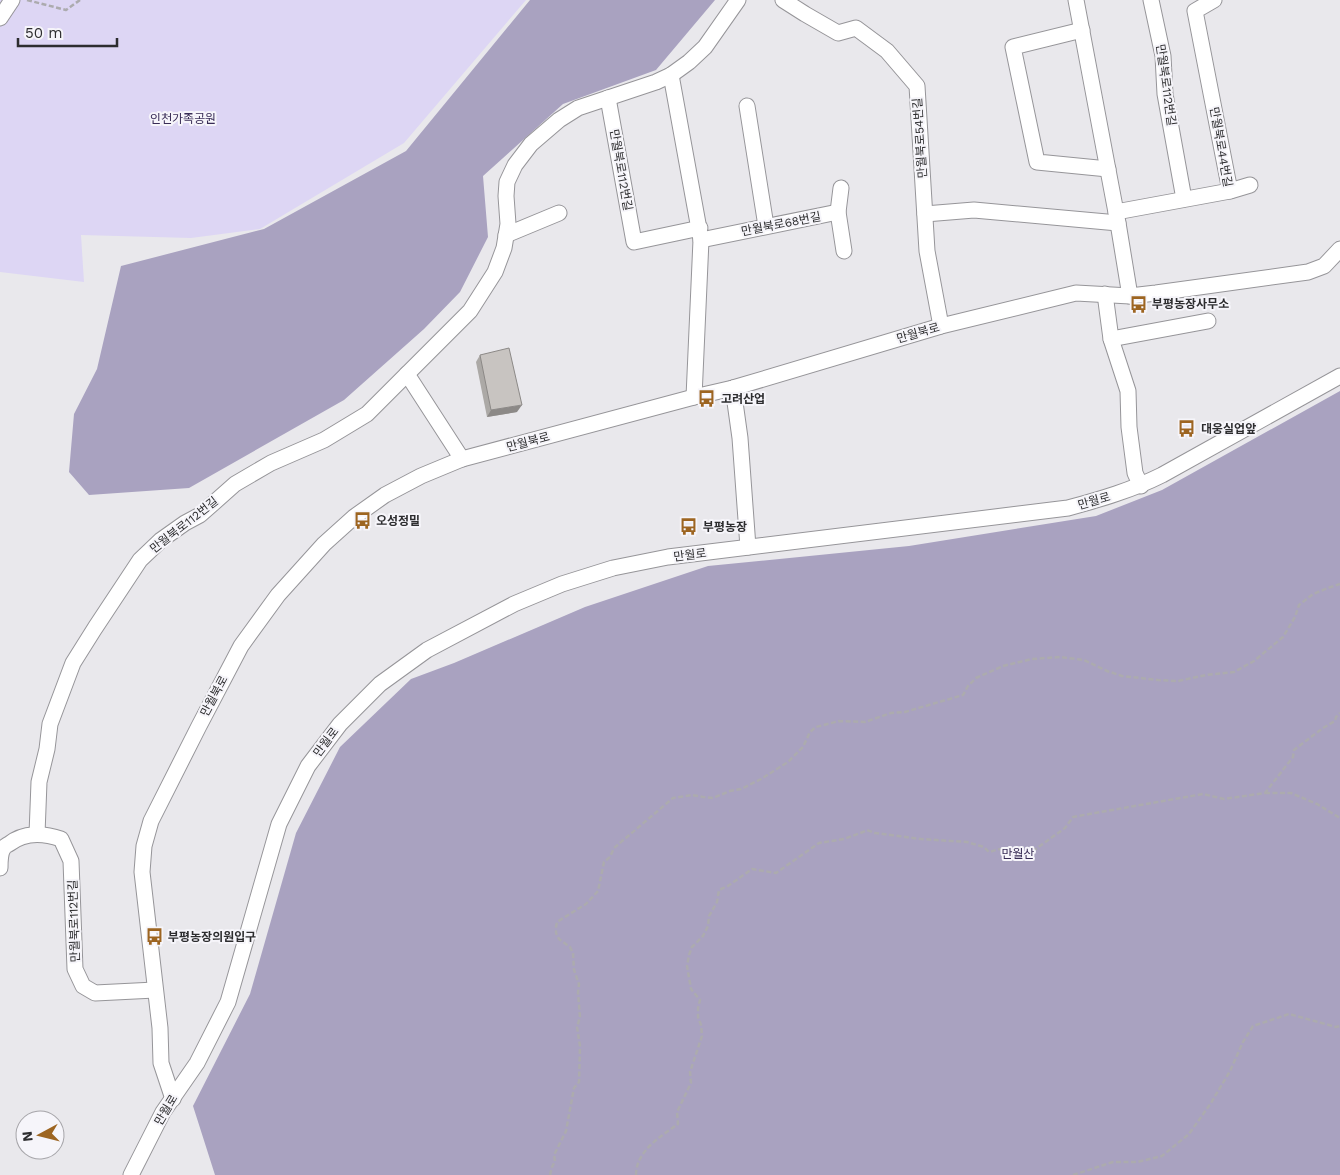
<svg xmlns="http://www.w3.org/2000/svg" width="1340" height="1175" font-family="'Work Sans','Noto Sans KR',sans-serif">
  <rect width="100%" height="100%" fill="#e9e8ec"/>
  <polygon fill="#ddd6f4" points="0,0 526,0 404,143 260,229 191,238 81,235 84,282 0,272"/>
  <g fill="#a9a2c0">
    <polygon points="530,0 715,0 656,70 563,104 483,176 488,237 460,292 424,329 344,400 189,488 89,495 69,472 74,414 97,369 121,266 264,229 406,151"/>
    <polygon points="1340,391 1340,1175 215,1175 193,1106 250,994 296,833 340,747 411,679 454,663 585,607 708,566 909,546 1096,516 1162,490"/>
  </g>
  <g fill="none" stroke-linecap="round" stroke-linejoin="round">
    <defs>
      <g id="minor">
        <polyline points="783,0 805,14 838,33 856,28 887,51 917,86 927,251 941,326"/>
        <polyline points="1076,0 1118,223 1130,296"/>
        <polyline points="1151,0 1163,56 1165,94 1184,199"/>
        <polyline points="1214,0 1195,11 1230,191"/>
        <polyline points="0,18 12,0"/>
        <polyline points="1082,30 1013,47 1037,162 1108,169"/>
        <polyline points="671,75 701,240 694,397"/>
        <polyline points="608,98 634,242 700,228"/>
        <polyline points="747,106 766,226"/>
        <polyline points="841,188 838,212 844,251"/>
        <polyline points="1116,212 1230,191 1250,185"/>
        <polyline points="925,214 974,210 1118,223"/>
        <polyline points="506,235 559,213"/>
        <polyline points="701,240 838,212"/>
        <polyline points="1105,294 1111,339 1128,391 1129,427 1135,473 1141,486"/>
        <polyline points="1111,339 1208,321"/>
        <polyline points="407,374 462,459"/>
        <polyline points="733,388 740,438 748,547"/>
        <polyline points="37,834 39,782 47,749 50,724 73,663 95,628 140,560 161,540 185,523 200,515 235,484 271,463 324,440 367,414 470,311 495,272 504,248 508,224 506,196 507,182 515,165 531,144 559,120 578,108 656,82 671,75 689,62 705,47 738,0"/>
        <path d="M0,868C0,862 0,854 3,849C3,848 8,844 9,844C24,832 44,833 61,839L71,861L75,969L83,986L95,993L155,990"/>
        <polyline points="173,1099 161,1063 160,1028 142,872 144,846 151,821 199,726 241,646 278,595 324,544 354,517 385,495 421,476 462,459 694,397 733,388 941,326 1076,293 1130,296 1156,293 1308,272 1324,266 1340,249"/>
        <path d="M131,1175L163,1112L197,1063L228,1002L279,824L308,766L340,724L380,684L427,650L514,604L562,584L613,568L668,557L1068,508C1101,499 1132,490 1162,475L1340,376"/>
      </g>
    </defs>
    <use href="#minor" stroke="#969599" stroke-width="17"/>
    <g stroke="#acabae" stroke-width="2.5" stroke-dasharray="5 2.5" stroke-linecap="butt">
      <polyline points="27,0 66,10 80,0"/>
      <polyline points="1265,793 1291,793 1317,804 1340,818"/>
      <polyline points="550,1175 552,1167 555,1161 554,1155 566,1131 574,1088 579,1082 580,1046 577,1027 580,1017 578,993 579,984 574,970 573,953 570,947 559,939 556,933 556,927 557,922 581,907 586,904 598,891 604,862 610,857 614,848 673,798 692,795 703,797 713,798 730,791 741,789 761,779 788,762 803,747 810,732 816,727 839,721 865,722 891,713 905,712 963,695 968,686 976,678 1003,666 1032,659 1060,657 1084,660 1107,671 1122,676 1158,680 1178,681 1206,675 1234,672 1254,661 1283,637 1295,617 1299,605 1313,594 1328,588 1340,584"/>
      <path d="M636,1175C636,1151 660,1137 678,1124L677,1112L691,1083L690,1072L702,1036L701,1025L698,1017V1008L700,1000L691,989L687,966L689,955L692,947L703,936L708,926L709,916L717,902L719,890L728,886L752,869L776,873L819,843L844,839L863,832L867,830L875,833L921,839L967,842L984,847L989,852C994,851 997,849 1001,849C1008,848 1020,853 1026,856L1065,828L1073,817L1078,816L1203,794L1224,799L1265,793L1293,757L1294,750L1323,728L1335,721L1336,717L1340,713"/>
      <polyline points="1073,1175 1113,1162 1137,1162 1162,1156 1189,1134 1211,1103 1230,1071 1243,1042 1253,1026 1289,1014 1336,1027 1340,1026"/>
    </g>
    <use href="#minor" stroke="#fff" stroke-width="15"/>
  </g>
  <polygon fill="#aca9a6" points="480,355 517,412 487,417 476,362"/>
  <polygon fill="#8c8987" points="522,405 517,412 487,417 491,410"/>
  <polygon fill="#c8c4c1" stroke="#8c8987" points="509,348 522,405 491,410 480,355"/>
  <defs>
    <symbol id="bus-bare" viewBox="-9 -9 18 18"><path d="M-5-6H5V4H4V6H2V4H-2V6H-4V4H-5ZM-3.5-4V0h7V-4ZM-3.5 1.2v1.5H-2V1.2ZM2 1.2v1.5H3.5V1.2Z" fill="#9d6521" stroke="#f6f5fa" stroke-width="2.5" paint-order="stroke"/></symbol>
  </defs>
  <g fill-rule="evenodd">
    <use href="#bus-bare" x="1126" y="292" width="25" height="25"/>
    <use href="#bus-bare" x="694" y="386" width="25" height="25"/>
    <use href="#bus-bare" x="1174" y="416" width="25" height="25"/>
    <use href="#bus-bare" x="350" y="508" width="25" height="25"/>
    <use href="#bus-bare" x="676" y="514" width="25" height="25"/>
    <use href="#bus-bare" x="142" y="924" width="25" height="25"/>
  </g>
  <g text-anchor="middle" stroke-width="4" stroke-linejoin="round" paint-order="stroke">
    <g font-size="12" fill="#2d2d2f" stroke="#f6f5fa">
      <text transform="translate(1166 85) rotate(82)" y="4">만월북로112번길</text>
      <text transform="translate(920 138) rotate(-94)" y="4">만월북로54번길</text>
      <text transform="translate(1221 147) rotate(80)" y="4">만월북로44번길</text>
      <text transform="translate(621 170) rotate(80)" y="4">만월북로112번길</text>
      <text transform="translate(781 224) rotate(-11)" y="4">만월북로68번길</text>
      <text transform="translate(918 333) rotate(-16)" y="4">만월북로</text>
      <text transform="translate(528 442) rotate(-15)" y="4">만월북로</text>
      <text transform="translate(1094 501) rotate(-16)" y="4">만월로</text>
      <text transform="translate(184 525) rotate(-38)" y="4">만월북로112번길</text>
      <text transform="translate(690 555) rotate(-7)" y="4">만월로</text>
      <text transform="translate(214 696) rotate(-62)" y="4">만월북로</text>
      <text transform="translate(326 742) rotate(-53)" y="4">만월로</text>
      <text transform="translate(74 921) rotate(-92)" y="4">만월북로112번길</text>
      <text transform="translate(166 1110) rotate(-59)" y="4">만월로</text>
    </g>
    <g font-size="12" fill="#382c56" stroke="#f6f5fa">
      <text x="183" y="123">인천가족공원</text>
      <text x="1018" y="858">만월산</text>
    </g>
    <g font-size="12" font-weight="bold" fill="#2d2d2f" stroke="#f6f5fa" text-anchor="start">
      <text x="1152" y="308">부평농장사무소</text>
      <text x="721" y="403">고려산업</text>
      <text x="1201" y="433">대웅실업앞</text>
      <text x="376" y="525">오성정밀</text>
      <text x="703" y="531">부평농장</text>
      <text x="168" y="941">부평농장의원입구</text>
    </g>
  </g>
  <g transform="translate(40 1135) rotate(263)"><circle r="24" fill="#f6f5fa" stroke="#a6a5a9"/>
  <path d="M0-4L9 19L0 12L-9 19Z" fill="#9d6521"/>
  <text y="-8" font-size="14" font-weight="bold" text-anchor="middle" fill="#2d2d2f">N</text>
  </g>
  <path d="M18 38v8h99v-8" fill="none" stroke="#2d2d2f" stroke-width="2.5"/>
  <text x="25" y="38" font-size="15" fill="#2d2d2f" stroke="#f6f5fa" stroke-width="4" paint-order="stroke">50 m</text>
</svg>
